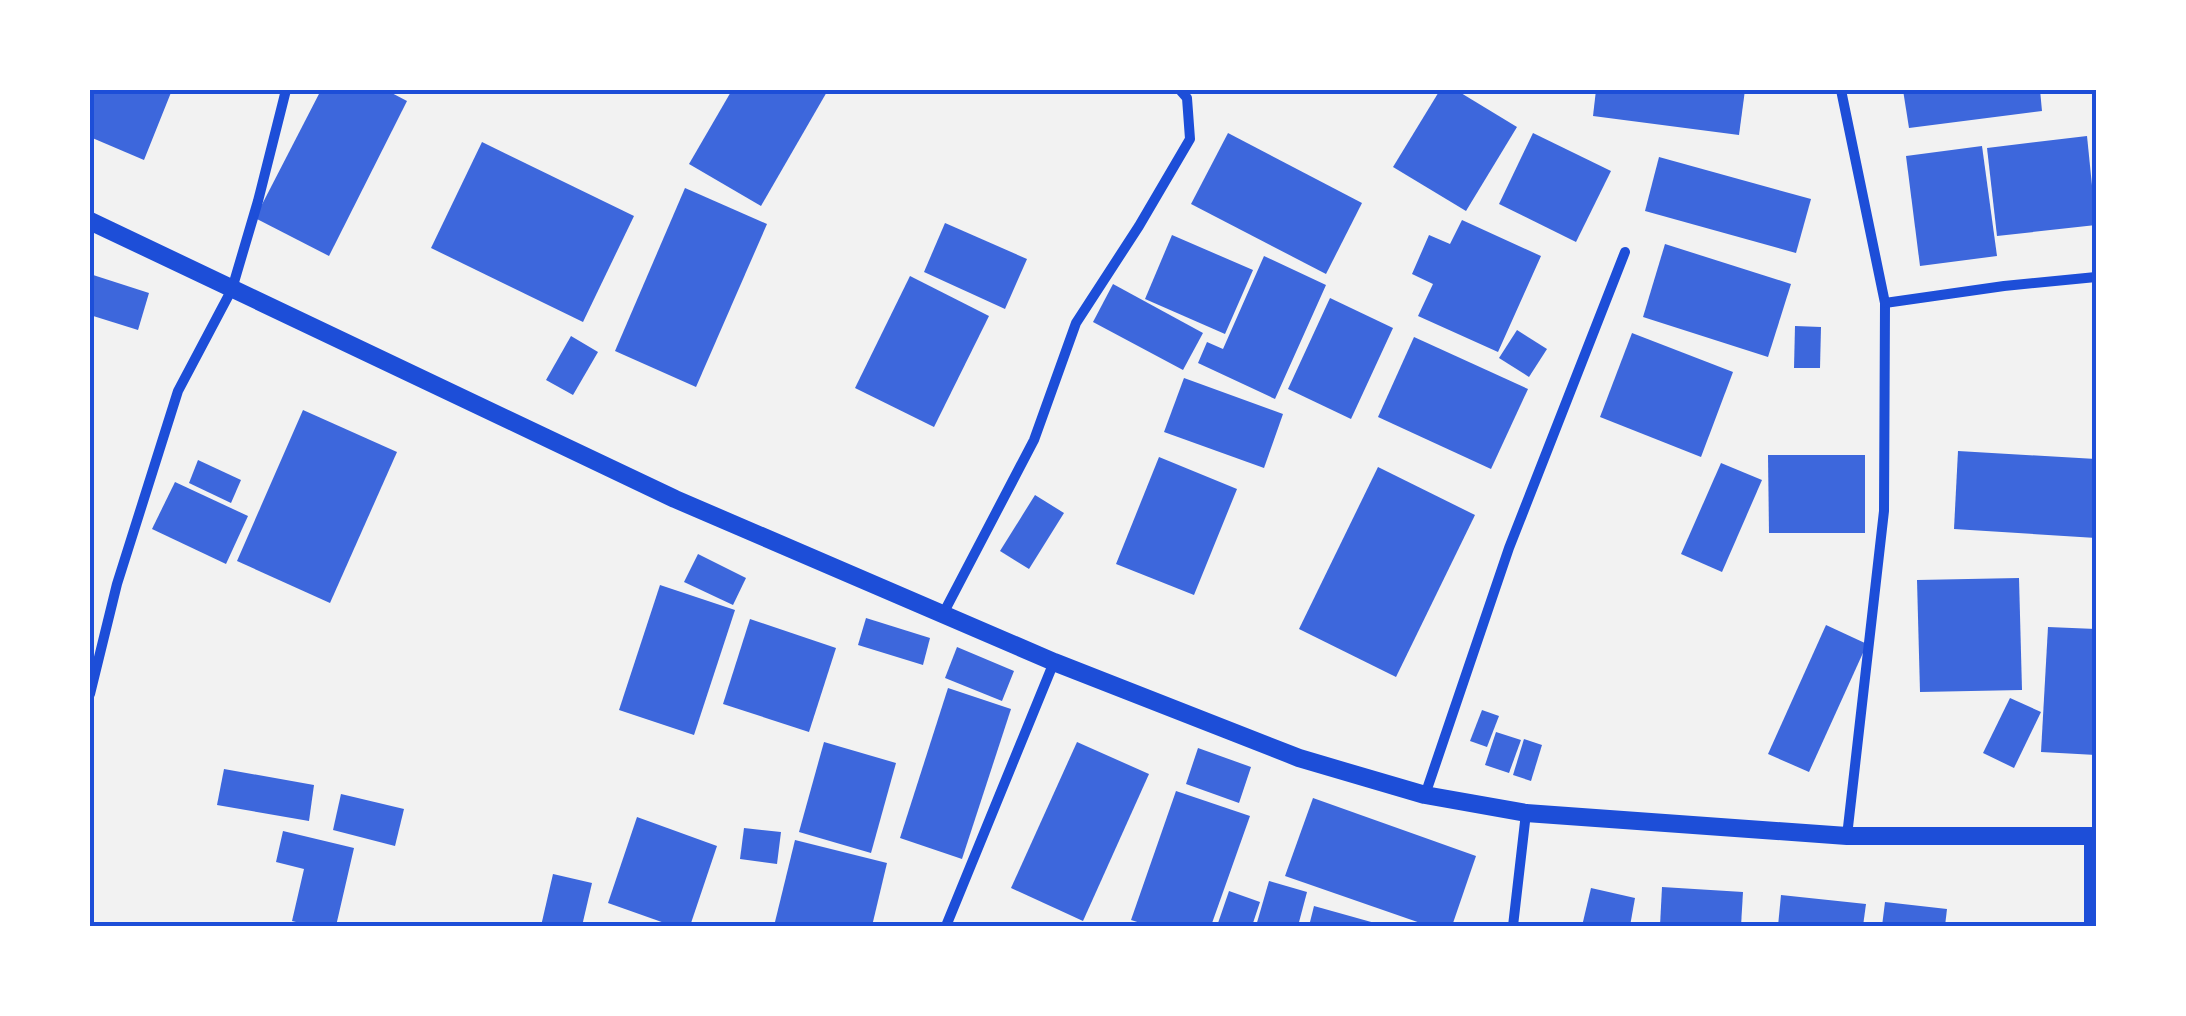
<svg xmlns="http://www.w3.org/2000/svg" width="2186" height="1016" font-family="'Zilla Slab',serif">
  <rect width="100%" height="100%" fill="#f2f2f2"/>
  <g fill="#3d67dc">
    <polygon points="90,90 172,90 144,160 90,137"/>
    <polygon points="321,90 386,90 407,101 329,256 255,218"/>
    <polygon points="732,90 828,90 761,206 689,164"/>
    <polygon points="1440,90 1456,90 1517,127 1466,211 1393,167"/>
    <polygon points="1596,90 1745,90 1739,135 1593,116"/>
    <polygon points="1903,90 2040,90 2042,111 1909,128"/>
    <polygon points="1228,133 1362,203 1326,274 1191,204"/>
    <polygon points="1533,133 1611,171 1576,242 1499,204"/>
    <polygon points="2087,136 2096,225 1997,236 1987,148"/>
    <polygon points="482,142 634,216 583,322 431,248"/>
    <polygon points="1982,146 1997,256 1920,266 1906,156"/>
    <polygon points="1659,157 1811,199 1796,253 1645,211"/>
    <polygon points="685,188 767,224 696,387 615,351"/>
    <polygon points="1462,220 1541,256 1498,352 1418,316 1433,284 1412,274 1429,235 1450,244"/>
    <polygon points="945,223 1027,259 1005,309 924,272"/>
    <polygon points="1172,235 1253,270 1225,334 1145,299"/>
    <polygon points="1665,244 1791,284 1768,357 1643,317"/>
    <polygon points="1264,256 1326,285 1275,399 1198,363 1207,342 1223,349"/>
    <polygon points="90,274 149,293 138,330 90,315"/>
    <polygon points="910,276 989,316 934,427 855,388"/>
    <polygon points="1113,284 1203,333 1183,370 1093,322"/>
    <polygon points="1330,298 1393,328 1351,419 1288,389"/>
    <polygon points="1795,326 1821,327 1820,368 1794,368"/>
    <polygon points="1517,330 1547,349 1529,377 1499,358"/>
    <polygon points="1632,333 1733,372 1701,457 1600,417"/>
    <polygon points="571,336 598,352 573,395 546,380"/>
    <polygon points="1414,337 1528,389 1491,469 1378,417"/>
    <polygon points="1184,378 1283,414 1264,468 1164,432"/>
    <polygon points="303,410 397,452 330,603 237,561"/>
    <polygon points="1958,451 2096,459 2096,538 1954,529"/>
    <polygon points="1768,455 1865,455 1865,533 1769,533"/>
    <polygon points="1159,457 1237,489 1194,595 1116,564"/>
    <polygon points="198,460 241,480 231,503 189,483"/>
    <polygon points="1721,463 1762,480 1722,572 1681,554"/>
    <polygon points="1378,467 1475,515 1396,677 1299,629"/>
    <polygon points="175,482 248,516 226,564 152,529"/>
    <polygon points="1035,495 1064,513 1029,569 1000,551"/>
    <polygon points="698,554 746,578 733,605 684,582"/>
    <polygon points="2019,578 2022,690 1920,692 1917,580"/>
    <polygon points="660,585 735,610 694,735 619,710"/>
    <polygon points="866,618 930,638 923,665 858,645"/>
    <polygon points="750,619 836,648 809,732 723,704"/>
    <polygon points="1826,625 1867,644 1809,772 1768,754"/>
    <polygon points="2048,627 2096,629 2096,755 2041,752"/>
    <polygon points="957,647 1014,671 1002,701 945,678"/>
    <polygon points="948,688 1011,709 962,859 900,838"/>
    <polygon points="2010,698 2041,712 2014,768 1983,753"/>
    <polygon points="1482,710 1499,716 1487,747 1470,741"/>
    <polygon points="1496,732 1521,740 1509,773 1485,765"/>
    <polygon points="1524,739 1542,745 1531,781 1513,775"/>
    <polygon points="824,742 896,763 871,853 799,832"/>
    <polygon points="1077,742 1149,774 1083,921 1011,888"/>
    <polygon points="1198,748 1251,767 1239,803 1186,784"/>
    <polygon points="224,769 314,785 309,821 217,805"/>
    <polygon points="1176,791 1250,816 1211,926 1150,926 1131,920"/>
    <polygon points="341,794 404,809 395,846 333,830"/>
    <polygon points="1313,798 1476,856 1452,926 1429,926 1285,876"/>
    <polygon points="637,817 717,846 690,926 673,926 608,903"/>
    <polygon points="744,828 781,832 777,864 740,859"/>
    <polygon points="283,831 354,848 336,926 312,926 292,921 304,869 276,862"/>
    <polygon points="795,840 887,863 872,926 774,926"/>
    <polygon points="553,874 592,883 582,926 541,926"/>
    <polygon points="1269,881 1307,892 1298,926 1256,926"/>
    <polygon points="1662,887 1743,892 1741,926 1660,926"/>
    <polygon points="1591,888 1635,898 1630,926 1582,926"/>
    <polygon points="1229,891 1260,902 1252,926 1217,926"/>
    <polygon points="1781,895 1866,904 1863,926 1778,926"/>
    <polygon points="1885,902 1947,909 1945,926 1882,926"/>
    <polygon points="1314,906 1382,925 1382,926 1309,926"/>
  </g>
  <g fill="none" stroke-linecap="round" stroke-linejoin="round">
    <g stroke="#1d4ed8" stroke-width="10">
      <polyline points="1841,90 1885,303 1884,511 1847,836"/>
      <polyline points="1885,303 2004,286 2096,277"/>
      <polyline points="943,614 1034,440 1076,323 1139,226 1190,139 1187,98 1180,90"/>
      <polyline points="90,694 117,584 178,391 232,289 258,201 286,90"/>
      <polyline points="1425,795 1509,548 1625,252"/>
      <polyline points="2089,837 2089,926"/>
      <polyline points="946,926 1054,662"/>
      <polyline points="1513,926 1526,813"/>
    </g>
    <polyline stroke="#1d4ed8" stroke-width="18" points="90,221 675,499 1054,662 1299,758 1425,795 1526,813 1847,836 2096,836"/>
  </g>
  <rect width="2186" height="1016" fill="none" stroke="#ffffff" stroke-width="185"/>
  <rect x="92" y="92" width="2002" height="832" fill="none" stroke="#1d4ed8" stroke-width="4"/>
</svg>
